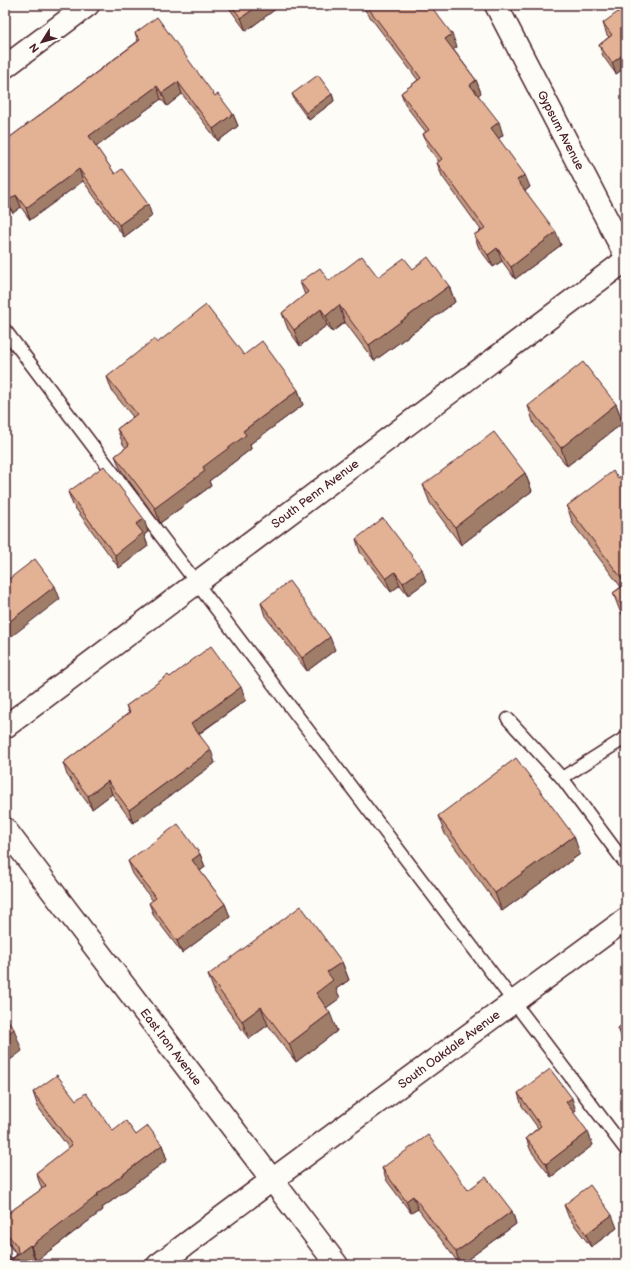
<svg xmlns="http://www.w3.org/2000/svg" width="631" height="1270" font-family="'Balsamiq Sans',sans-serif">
  <rect width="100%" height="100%" fill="#fdfcf7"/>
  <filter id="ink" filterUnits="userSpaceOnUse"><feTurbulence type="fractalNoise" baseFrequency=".025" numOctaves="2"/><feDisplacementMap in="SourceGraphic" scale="8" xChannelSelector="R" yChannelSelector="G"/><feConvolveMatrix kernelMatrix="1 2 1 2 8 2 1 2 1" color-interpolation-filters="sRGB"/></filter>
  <g filter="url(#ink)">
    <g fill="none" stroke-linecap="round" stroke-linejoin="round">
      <defs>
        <g id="lane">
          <polyline points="5,330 626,1150"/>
          <polyline points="508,719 562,778 626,864"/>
          <polyline points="562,778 625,738 626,739"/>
          <polyline points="5,1250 16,1265"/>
        </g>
        <g id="street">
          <path id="s1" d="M496,5L626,256"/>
          <polyline points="5,67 88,5"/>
          <path id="s2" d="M5,727L626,260"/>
          <polyline points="158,1265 272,1180"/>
        </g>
        <g id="secondary">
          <path id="s3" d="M5,829L337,1265"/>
          <path id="s4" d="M272,1180L626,919"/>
        </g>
      </defs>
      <use href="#lane" stroke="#4a1f2b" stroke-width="15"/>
      <use href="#street" stroke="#4a1f2b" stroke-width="25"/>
      <use href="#secondary" stroke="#4a1f2b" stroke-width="25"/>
      <use href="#lane" stroke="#fdfcf7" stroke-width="12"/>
      <use href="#street" stroke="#fdfcf7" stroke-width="22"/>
      <use href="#secondary" stroke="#fdfcf7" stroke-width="22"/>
    </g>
    <g fill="#c39980" stroke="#4a1f2b">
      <polygon points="227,5 281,5 246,31"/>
      <polygon points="361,5 430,5 457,47 453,49 476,80 481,93 478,95 503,135 498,139 530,187 525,191 561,245 515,279 502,261 493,267 479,248 474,235 481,230 442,176 437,163 439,162 428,147 423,134 426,132 406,106 401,93 418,80"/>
      <polygon points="626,13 626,67 616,74 603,56 599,45 609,37 607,35 603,23"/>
      <polygon points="135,33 215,96 233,114 238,126 218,141 182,94 167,106 161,99 96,147 115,174 152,216 124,237 83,181 30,220 21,207 13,213 9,208 5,210 5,141 138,41"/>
      <polygon points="292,94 332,94 334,101 309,120 295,101"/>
      <polygon points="413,269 449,286 455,302 374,361 345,322 332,332 327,325 300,346 288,329 282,313 305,295 300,282 329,281 378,277"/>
      <polygon points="157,343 244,355 298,390 303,405 250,444 251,449 209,481 211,486 160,523 121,470 115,456 126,448 123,444 117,429 133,417 112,391 107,377"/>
      <polygon points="616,404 623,423 567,466 534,424 528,406"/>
      <polygon points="626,472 626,620 620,611 613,593 621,587 573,524 567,506 618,478"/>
      <polygon points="525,473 532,491 461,545 430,503 423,485"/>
      <polygon points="68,492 148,532 144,535 148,546 119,568 73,505"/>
      <polygon points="356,539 426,582 408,595 400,585 391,592 360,552"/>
      <polygon points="261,603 335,650 307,671 265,616"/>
      <polygon points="170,677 246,700 199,734 215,763 133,823 112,794 92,809 67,775 63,763 129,713 126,706"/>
      <polygon points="438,816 580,854 502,911 445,834"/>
      <polygon points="200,854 205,867 200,871 225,904 230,917 182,953 154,916 149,903 153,901 133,874 128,861"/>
      <polygon points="342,962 349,980 336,989 340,998 326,1008 337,1031 296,1062 268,1025 249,1039 215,993 208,975"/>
      <polygon points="626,1022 626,1046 624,1044 618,1028"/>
      <polygon points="33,1092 76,1100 113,1131 136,1135 162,1145 167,1160 102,1208 103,1210 36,1261 35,1260 28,1265 7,1257 11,1258 15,1257 17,1254 8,1243 5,1243 5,1219 8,1217 7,1214 42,1189 36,1173 69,1148 38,1107"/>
      <polygon points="518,1093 576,1111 573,1113 593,1145 551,1177 531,1151 526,1138 538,1128 522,1106"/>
      <polygon points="382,1168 468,1190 512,1211 516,1224 460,1265 418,1209 411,1213 387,1181"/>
      <polygon points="564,1205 617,1228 591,1247 569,1218"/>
    </g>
    <g fill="#9f7d68" stroke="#4a1f2b">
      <polygon points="259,5 281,5 246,31 241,18"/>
      <polygon points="452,34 457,47 450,52 445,39"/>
      <polygon points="625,53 626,67 616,74 612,63"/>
      <polygon points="476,80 481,93 475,98 470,85"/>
      <polygon points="178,82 182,94 167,106 162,93"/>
      <polygon points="157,86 161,99 93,149 89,136"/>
      <polygon points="332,94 334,101 309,120 306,113"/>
      <polygon points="233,114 238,126 218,141 213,129"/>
      <polygon points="499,122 503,135 495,141 491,128"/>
      <polygon points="79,169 83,181 30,220 26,208"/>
      <polygon points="525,175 530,187 522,193 517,180"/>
      <polygon points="16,195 21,207 13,213 8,201"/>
      <polygon points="5,197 9,208 5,210"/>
      <polygon points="148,204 152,216 124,237 119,225"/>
      <polygon points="556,232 561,245 515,279 511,267"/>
      <polygon points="497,248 502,261 493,267 488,255"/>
      <polygon points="449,286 455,302 374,361 369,345"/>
      <polygon points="339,305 345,322 332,332 326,316"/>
      <polygon points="321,309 327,325 300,346 294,330"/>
      <polygon points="298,390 303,405 250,444 251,449 209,481 211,486 160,523 155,508 203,467 243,431"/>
      <polygon points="616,404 623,423 567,466 561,448"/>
      <polygon points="525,473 532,491 461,545 455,527"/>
      <polygon points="144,519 148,532 144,535 148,546 119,568 115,555 136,524"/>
      <polygon points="422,569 426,582 408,595 403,583"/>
      <polygon points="395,572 400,585 391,592 386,579"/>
      <polygon points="55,586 60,599 8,639 8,642 5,644 5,625"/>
      <polygon points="330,637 335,650 307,671 302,658"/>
      <polygon points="241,687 246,700 195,736 191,724"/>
      <polygon points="211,750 215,763 133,823 129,810"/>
      <polygon points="108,781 112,794 92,809 88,796"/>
      <polygon points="574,836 580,854 502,911 495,893"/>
      <polygon points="200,854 205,867 197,873 192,860"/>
      <polygon points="225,904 230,917 182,953 177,941"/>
      <polygon points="342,962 349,980 336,989 340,998 322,1011 316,993 327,972"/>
      <polygon points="261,1007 268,1025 249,1039 242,1021"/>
      <polygon points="330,1013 337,1031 296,1062 289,1044"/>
      <polygon points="14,1029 22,1051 5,1064 5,1036"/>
      <polygon points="572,1098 576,1111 570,1115 566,1102"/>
      <polygon points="588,1132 593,1145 551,1177 546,1164"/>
      <polygon points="162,1145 167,1160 102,1208 103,1210 36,1261 31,1246 97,1194"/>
      <polygon points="413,1196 418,1209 411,1213 406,1201"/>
      <polygon points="512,1211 516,1224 460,1265 456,1252"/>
      <polygon points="612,1215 617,1228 591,1247 586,1234"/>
      <polygon points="30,1245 35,1260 28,1265 5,1265"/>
    </g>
    <g fill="#e3b295" stroke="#4a1f2b">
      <polygon points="231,5 259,5 241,18"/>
      <polygon points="366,5 430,5 452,34 445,39 476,80 470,85 499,122 491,128 525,175 517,180 556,232 511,267 497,248 488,255 474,235 485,228 437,163 442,159 423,134 429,130 401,93 421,78"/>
      <polygon points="622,9 626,13 626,54 625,53 612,63 599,45 612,35 603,23"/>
      <polygon points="157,17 215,96 218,94 233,114 213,129 178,82 162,93 157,86 89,136 115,174 122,169 148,204 119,225 79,169 26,208 16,195 8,201 5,196 5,141 140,40 135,33"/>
      <polygon points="318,75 332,94 306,113 292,94"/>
      <polygon points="362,256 378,277 404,258 413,269 428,257 449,286 369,345 339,305 326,316 321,309 294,330 282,313 308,292 300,282 320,268 329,281"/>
      <polygon points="206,305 244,355 262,341 298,390 243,431 246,435 203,467 205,471 155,508 115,456 129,445 117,429 137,414 107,377 154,339 157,343"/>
      <polygon points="583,362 616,404 561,448 528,406"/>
      <polygon points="494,432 525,473 455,527 423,485"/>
      <polygon points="104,466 144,519 136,524 143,533 115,555 68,492"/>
      <polygon points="613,471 618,478 626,472 626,584 567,506"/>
      <polygon points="383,518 422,569 403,583 395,572 386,579 356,539"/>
      <polygon points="35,559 55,586 5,625 5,582"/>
      <polygon points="289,581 330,637 302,658 261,603"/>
      <polygon points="626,584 626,611 613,593"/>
      <polygon points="211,646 241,687 191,724 211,750 129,810 108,781 88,796 63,763 130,712 126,706 168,675 170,677"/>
      <polygon points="516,758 574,836 495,893 438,816"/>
      <polygon points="178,824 200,854 192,860 225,904 177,941 149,903 156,898 128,861"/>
      <polygon points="301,906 342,962 327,972 333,980 316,993 330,1013 289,1044 261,1007 242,1021 208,975"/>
      <polygon points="5,1016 14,1029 5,1036"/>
      <polygon points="626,1022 626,1038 618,1028"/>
      <polygon points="550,1069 572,1098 566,1102 588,1132 546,1164 526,1138 541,1126 518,1093"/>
      <polygon points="57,1075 76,1100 86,1093 113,1131 126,1121 136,1135 148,1126 162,1145 97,1194 98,1195 31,1246 30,1245 5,1264 5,1254 7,1257 11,1258 15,1257 18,1253 17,1246 5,1231 5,1219 8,1216 7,1214 46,1186 36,1173 72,1145 33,1092"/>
      <polygon points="428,1135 468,1190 486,1177 512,1211 456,1252 413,1196 406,1201 382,1168"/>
      <polygon points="590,1185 612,1215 586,1234 564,1205"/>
    </g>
  </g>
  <g text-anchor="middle" stroke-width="3" stroke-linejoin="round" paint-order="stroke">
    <g font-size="12" fill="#4a1f2b" stroke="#fdfcf7">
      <text dy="4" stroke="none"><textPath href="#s1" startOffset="141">Gypsum Avenue</textPath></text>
      <text dy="4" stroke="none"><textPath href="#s2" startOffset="388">South Penn Avenue</textPath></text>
      <text dy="4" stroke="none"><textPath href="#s3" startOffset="274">East Iron Avenue</textPath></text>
      <text dy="4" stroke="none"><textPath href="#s4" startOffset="220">South Oakdale Avenue</textPath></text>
    </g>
  </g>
  <rect width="631" height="1270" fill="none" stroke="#fdfcf7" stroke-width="20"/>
  <rect x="10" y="10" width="611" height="1250" fill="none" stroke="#4a1f2b" stroke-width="1.5" filter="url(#ink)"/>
  <g transform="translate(42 42) rotate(233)" stroke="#fdfcf7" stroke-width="3" paint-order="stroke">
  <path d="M0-3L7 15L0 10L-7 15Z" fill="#4a1f2b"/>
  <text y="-6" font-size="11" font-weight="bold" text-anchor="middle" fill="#4a1f2b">N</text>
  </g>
</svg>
